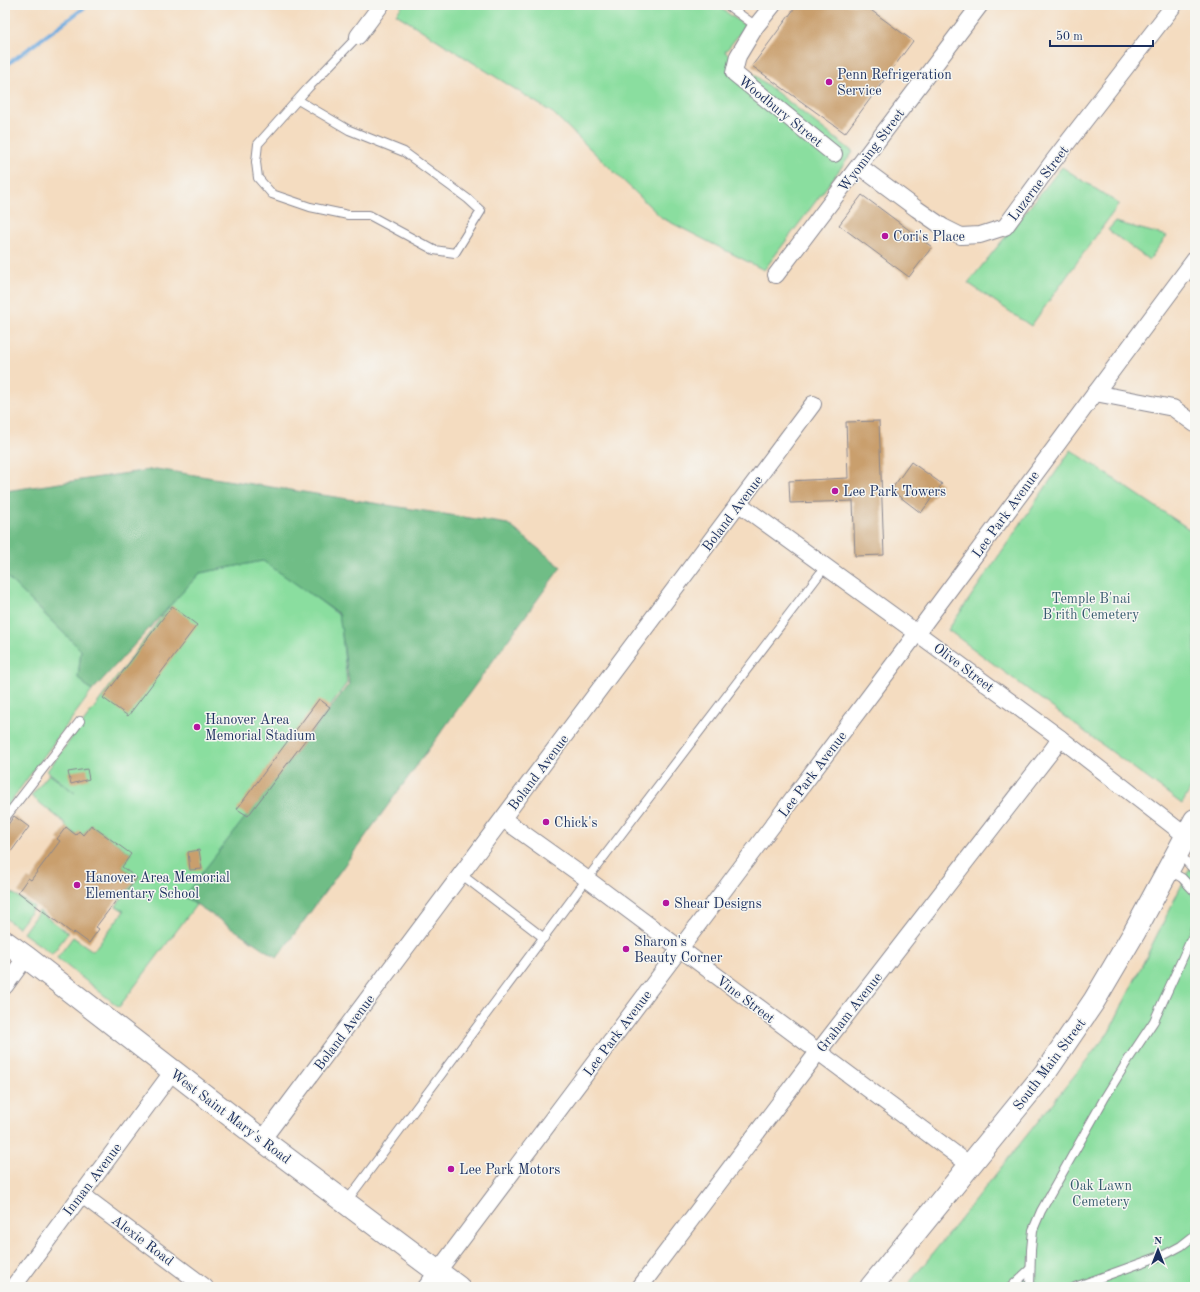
<svg xmlns="http://www.w3.org/2000/svg" width="1200" height="1292" font-family="'Old Standard TT',serif">
  <rect width="100%" height="100%" fill="#f6f6f2"/>
  <filter id="ink" filterUnits="userSpaceOnUse"><feTurbulence type="fractalNoise" baseFrequency=".025" numOctaves="2"/><feDisplacementMap in="SourceGraphic" scale="8" xChannelSelector="R" yChannelSelector="G"/><feConvolveMatrix kernelMatrix="1 2 1 2 8 2 1 2 1" color-interpolation-filters="sRGB"/></filter>
  <filter id="wash" filterUnits="userSpaceOnUse"><feTurbulence type="fractalNoise" baseFrequency=".012" numOctaves="4" result="noise"/><feDisplacementMap in="SourceGraphic" scale="16" xChannelSelector="R" yChannelSelector="G"/><feGaussianBlur stdDeviation="0.9" result="paint"/><feColorMatrix in="noise" values="0 0 0 0 0 0 0 0 0 0 0 0 0 0 0 0 0 1.4 0 .05"/><feComposite in="paint" operator="in"/></filter>
  <g filter="url(#wash)">
    <rect width="100%" height="100%" fill="#f4dcc0"/>
    <g fill="#8ade9f" stroke="#52867e">
      <polygon points="403,5 716,5 746,26 725,52 853,152 764,270 662,218 553,113 396,14"/>
      <polygon points="1062,167 1119,204 1031,326 968,283"/>
      <polygon points="1115,222 1167,236 1149,260 1108,230"/>
      <polygon points="1071,450 1195,533 1195,781 1182,804 948,630"/>
      <polygon points="266,560 340,616 347,683 197,884 184,896 196,905 119,1007 57,958 73,937 93,951 124,911 116,906 137,878 122,867 131,854 91,825 83,835 79,832 76,835 66,827 65,823 31,796 49,774 75,793 47,771 172,603 200,573"/>
      <polygon points="5,575 81,650 78,678 92,691 5,809"/>
      <polygon points="1195,858 1195,1287 906,1287 1109,1032"/>
      <polygon points="5,888 34,907 18,928 5,918"/>
      <polygon points="39,911 68,933 52,954 23,933"/>
    </g>
    <polygon fill="#6fbd86" stroke="#457672" points="156,469 508,524 561,567 277,958 184,896 349,684 339,614 263,561 200,573 92,691 78,678 81,650 5,575 5,491"/>
    <g fill="none" stroke-linecap="round" stroke-linejoin="round">
      <polyline stroke="#6daadf" stroke-width="4" points="5,66 88,5"/>
    </g>
    <g id="blocks">
      <g fill="#c99f6d">
        <polygon points="797,5 864,5 913,41 845,133 752,66"/>
        <polygon points="862,195 932,247 909,277 839,225"/>
        <polygon points="879,421 884,555 855,556 853,501 790,503 789,481 848,478 846,422"/>
        <polygon points="911,462 942,484 921,513 891,490"/>
        <polygon points="172,606 197,625 128,716 103,698"/>
        <polygon points="319,699 330,707 248,816 237,809"/>
        <polygon points="87,769 89,779 71,784 68,772"/>
        <polygon points="14,816 29,827 5,860 5,829"/>
        <polygon points="91,825 131,854 122,867 137,878 126,892 124,890 96,927 99,929 89,943 74,932 73,934 18,892 28,878 31,880 60,841 57,839 66,827 76,835 79,831 83,835"/>
        <polygon points="199,850 202,869 190,870 188,852"/>
      </g>
    </g>
  </g>
  <g filter="url(#ink)">
    <use href="#blocks" fill-opacity="0" stroke="#88868f" stroke-width="1"/>
    <g fill="none" stroke-linecap="round" stroke-linejoin="round">
      <defs>
        <g id="lane">
          <polyline points="727,5 756,26"/>
          <polyline points="298,100 349,130 404,152 468,199 481,211 455,253 434,250 369,215 348,215 310,207 272,194 258,178 256,162 258,144 309,87 358,36"/>
          <polyline points="5,818 80,721"/>
          <polyline points="1185,860 1195,871"/>
          <polyline points="1168,870 1182,878 1195,892"/>
          <polyline points="462,875 544,938"/>
          <polyline points="1195,926 1193,935 1195,946"/>
          <polyline points="346,1202 587,879 825,567"/>
          <polyline points="1011,1287 1030,1269"/>
          <polyline points="1030,1287 1031,1250 1033,1230 1041,1211 1104,1099 1128,1060 1154,1021 1193,935"/>
          <polyline points="1075,1287 1166,1254 1181,1246 1195,1235"/>
        </g>
        <g id="street">
          <polyline points="773,5 756,26 738,56 734,73 834,154"/>
          <polyline points="358,36 381,5"/>
          <polyline points="859,166 917,209 943,227 961,236 980,235 1005,227 1054,160 1174,5"/>
          <polyline points="776,275 980,5"/>
          <polyline points="1095,393 1173,408 1195,424"/>
          <polyline points="738,503 917,633 1060,738 1186,836"/>
          <polyline points="503,819 587,879 970,1165"/>
          <polyline points="5,986 26,957"/>
          <polyline points="262,1140 813,404"/>
          <polyline points="81,1194 205,1287"/>
          <polyline points="13,1287 173,1071"/>
          <polyline points="426,1287 917,633 1195,259"/>
          <polyline points="640,1287 818,1052 1053,749 1060,738"/>
        </g>
        <g id="secondary">
          <polyline points="5,942 26,957 262,1140 458,1287"/>
          <polyline points="871,1287 1045,1073 1094,1001 1134,933 1195,820"/>
        </g>
      </defs>
      <use href="#lane" stroke="#88868f" stroke-width="10"/>
      <use href="#street" stroke="#88868f" stroke-width="18"/>
      <use href="#secondary" stroke="#88868f" stroke-width="24"/>
      <use href="#lane" stroke="#fff" stroke-width="8"/>
      <use href="#street" stroke="#fff" stroke-width="16"/>
      <use href="#secondary" stroke="#fff" stroke-width="22"/>
    </g>
  </g>
  <g fill="#b5179e" stroke="#f6f6f2" stroke-width="1.5">
    <circle cx="829" cy="82" r="4"/>
    <circle cx="885" cy="236" r="4"/>
    <circle cx="835" cy="491" r="4"/>
    <circle cx="197" cy="727" r="4"/>
    <circle cx="546" cy="822" r="4"/>
    <circle cx="77" cy="885" r="4"/>
    <circle cx="666" cy="903" r="4"/>
    <circle cx="626" cy="949" r="4"/>
    <circle cx="451" cy="1169" r="4"/>
  </g>
  <g text-anchor="middle" stroke-width="3" stroke-linejoin="round" paint-order="stroke">
    <g font-size="14" fill="#1b2f5e" stroke="#f6f6f2" text-anchor="start">
      <text x="837" y="79">Penn Refrigeration<tspan x="837" dy="16">Service</tspan></text>
      <text x="893" y="241">Cori's Place</text>
      <text x="843" y="496">Lee Park Towers</text>
      <text x="205" y="724">Hanover Area<tspan x="205" dy="16">Memorial Stadium</tspan></text>
      <text x="554" y="827">Chick's</text>
      <text x="85" y="882">Hanover Area Memorial<tspan x="85" dy="16">Elementary School</tspan></text>
      <text x="674" y="908">Shear Designs</text>
      <text x="634" y="946">Sharon's<tspan x="634" dy="16">Beauty Corner</tspan></text>
      <text x="459" y="1174">Lee Park Motors</text>
    </g>
    <g font-size="14" fill="#1b2f5e" stroke="#f6f6f2">
      <text transform="translate(781 111) rotate(39)" y="5">Woodbury Street</text>
      <text transform="translate(871 150) rotate(-53)" y="5">Wyoming Street</text>
      <text transform="translate(1038 183) rotate(-53)" y="5">Luzerne Street</text>
      <text transform="translate(732 513) rotate(-53)" y="5">Boland Avenue</text>
      <text transform="translate(1005 514) rotate(-54)" y="5">Lee Park Avenue</text>
      <text transform="translate(964 667) rotate(37)" y="5">Olive Street</text>
      <text transform="translate(538 772) rotate(-53)" y="5">Boland Avenue</text>
      <text transform="translate(812 774) rotate(-53)" y="5">Lee Park Avenue</text>
      <text transform="translate(746 999) rotate(37)" y="5">Vine Street</text>
      <text transform="translate(849 1012) rotate(-52)" y="5">Graham Avenue</text>
      <text transform="translate(344 1032) rotate(-53)" y="5">Boland Avenue</text>
      <text transform="translate(617 1033) rotate(-53)" y="5">Lee Park Avenue</text>
      <text transform="translate(1049 1064) rotate(-53)" y="5">South Main Street</text>
      <text transform="translate(231 1116) rotate(37)" y="5">West Saint Mary's Road</text>
      <text transform="translate(92 1179) rotate(-53)" y="5">Inman Avenue</text>
      <text transform="translate(143 1240) rotate(37)" y="5">Alexie Road</text>
    </g>
    <g font-size="14" fill="#375b6e" stroke="#f6f6f2">
      <text x="1091" y="603">Temple B'nai<tspan x="1091" dy="16">B'rith Cemetery</tspan></text>
      <text x="1101" y="1190">Oak Lawn<tspan x="1101" dy="16">Cemetery</tspan></text>
    </g>
  </g>
  <rect width="1200" height="1292" fill="none" stroke="#f6f6f2" stroke-width="20"/>
  <g transform="translate(1158 1250)" stroke="#f6f6f2" stroke-width="3" paint-order="stroke">
  <path d="M0-3L7 15L0 10L-7 15Z" fill="#1b2f5e"/>
  <text y="-6" font-size="11" font-weight="bold" text-anchor="middle" fill="#1b2f5e">N</text>
  </g>
  <path d="M1050 40v6h103v-6" fill="none" stroke="#1b2f5e" stroke-width="2"/>
  <text x="1056" y="40" font-size="12" fill="#1b2f5e" stroke="#f6f6f2" stroke-width="3" paint-order="stroke">50 m</text>
</svg>
